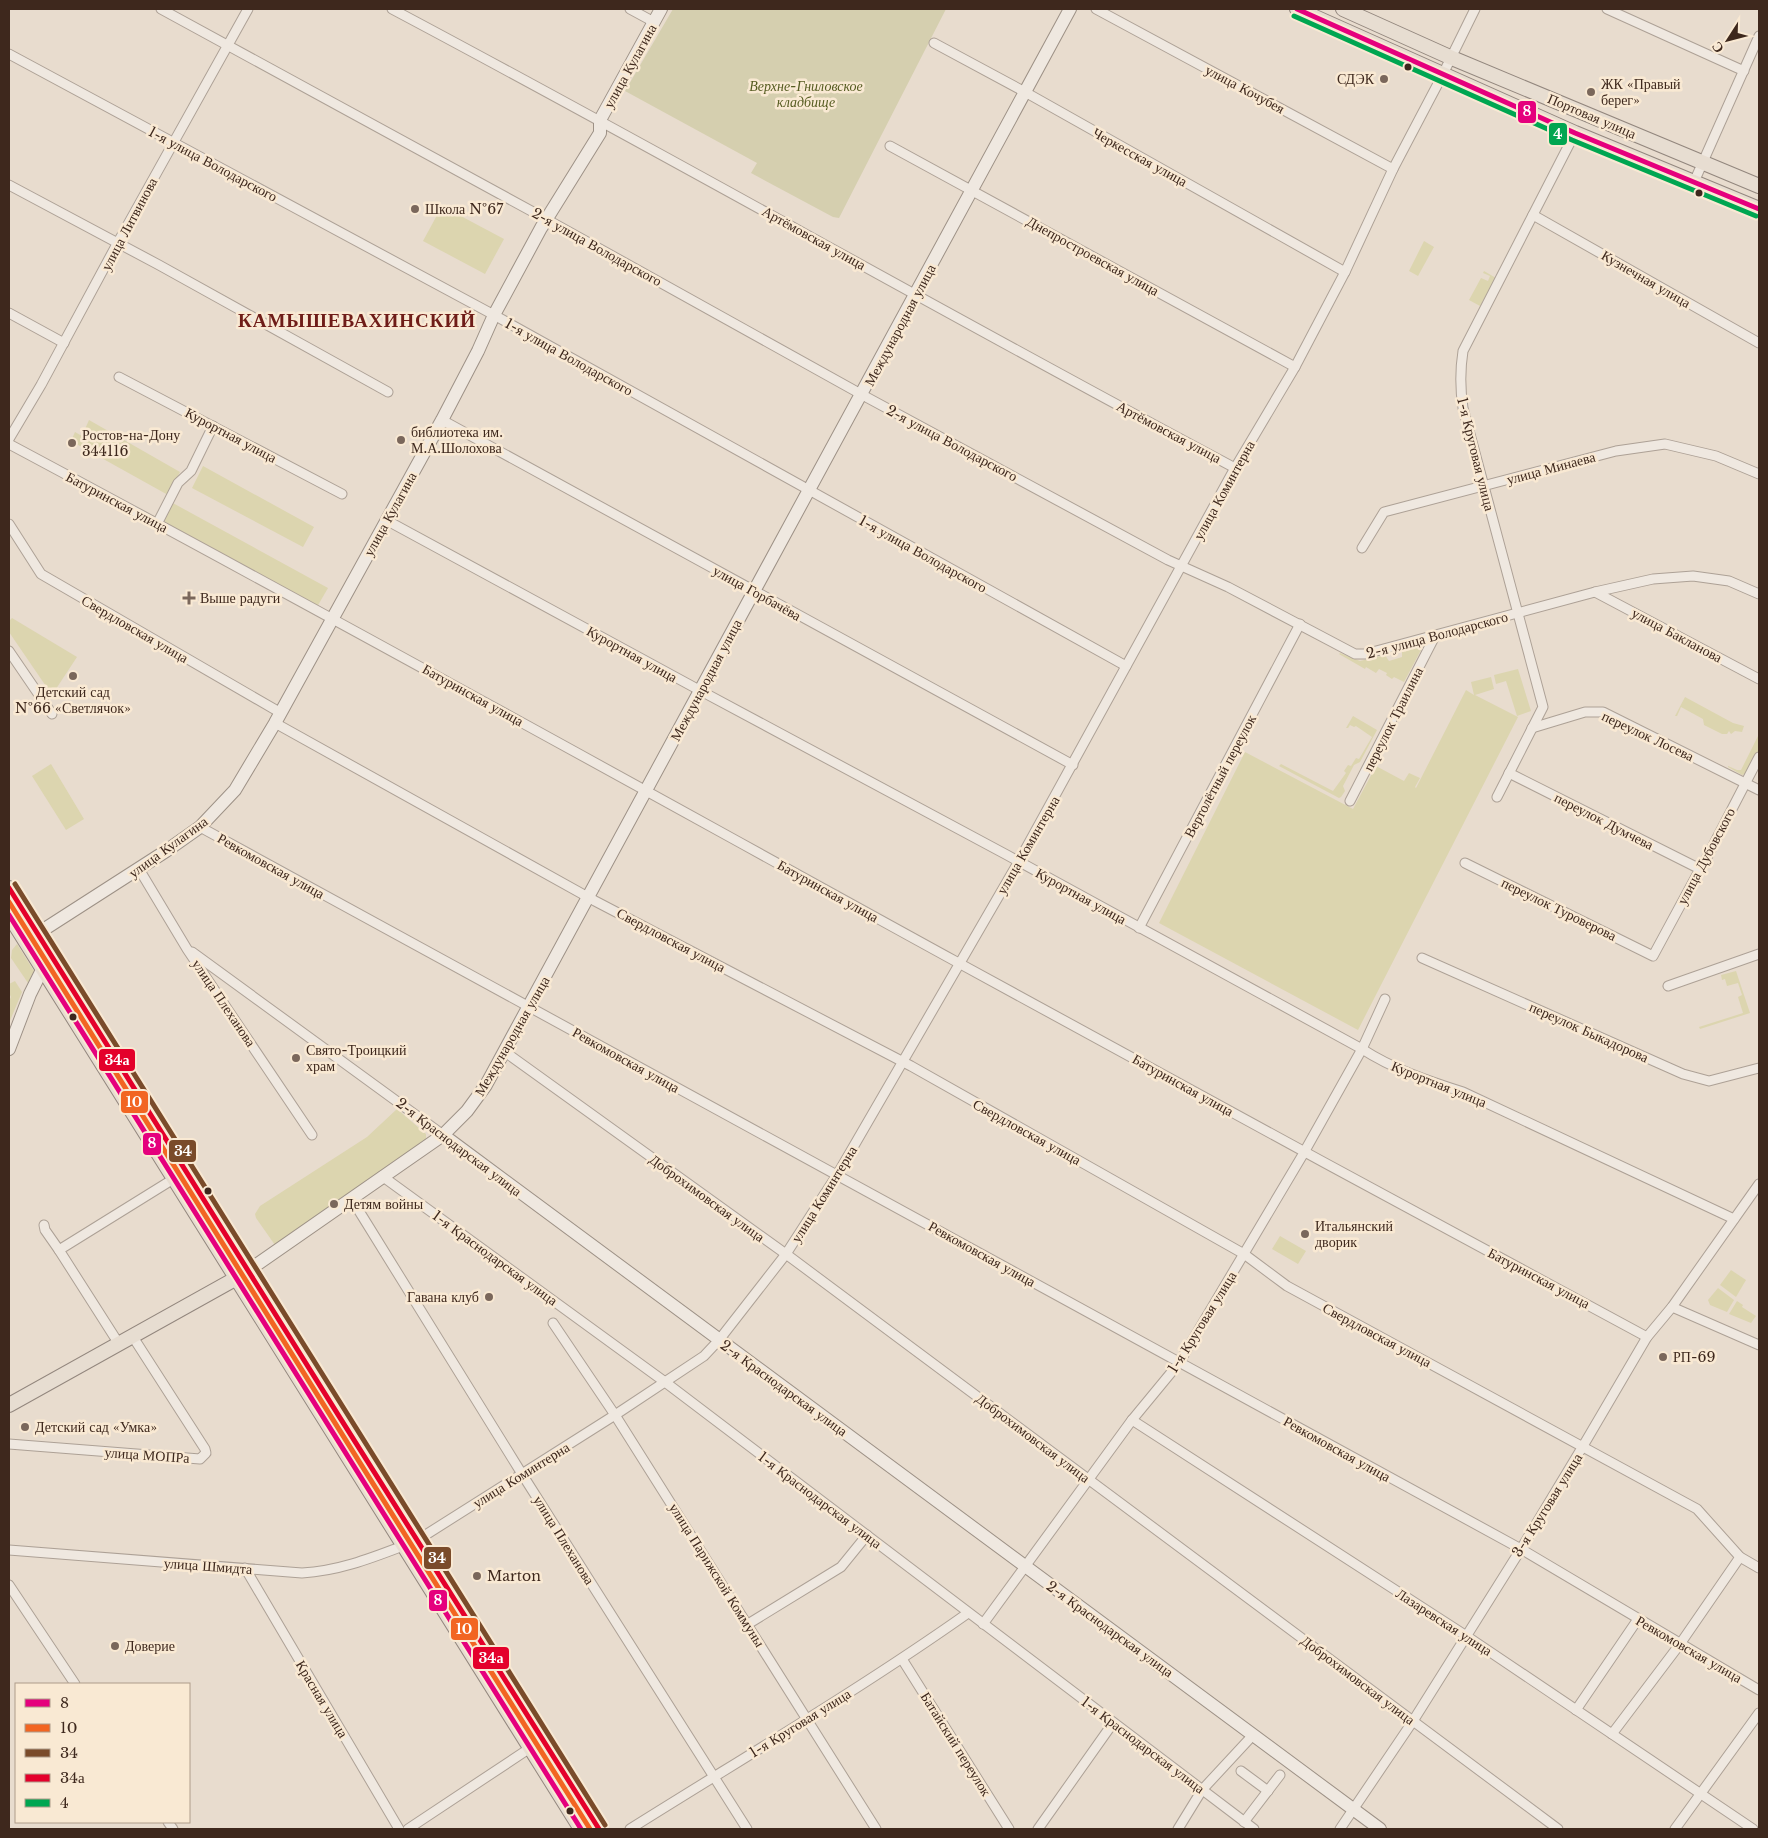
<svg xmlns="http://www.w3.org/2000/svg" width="1768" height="1838" font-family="'Libre Baskerville',serif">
  <rect width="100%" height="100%" fill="#e8dcce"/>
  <g fill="#dcd5af">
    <polygon points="442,206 504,239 485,274 423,241"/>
    <polygon points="1424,241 1434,247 1418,276 1409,271"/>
    <polygon points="1484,271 1496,278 1480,306 1469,300 1481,278 1488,281 1490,276 1483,273"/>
    <polygon points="89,420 180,472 168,495 71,441 75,432 82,436"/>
    <polygon points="203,466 314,527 303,547 192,488"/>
    <polygon points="171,502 328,588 317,607 160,523"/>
    <polygon points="12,618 77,657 52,695 9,632 9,621"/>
    <polygon points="1416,648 1421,650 1404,682 1394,677 1392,679 1386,675 1387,673 1379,669 1376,673 1366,667 1365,669 1339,654 1340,653 1360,661 1385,655 1389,661 1402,657 1402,651"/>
    <polygon points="1518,669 1531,711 1517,716 1506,681 1496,684 1494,675"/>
    <polygon points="1491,677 1494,689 1475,695 1518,717 1358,1030 1159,923 1245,752 1353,809 1376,766 1404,781 1409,773 1420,778 1415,787 1416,788 1466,690 1474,695 1471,682"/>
    <polygon points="1685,697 1733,723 1744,726 1742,732 1735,731 1731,734 1729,731 1727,734 1722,734 1704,725 1703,719 1681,707 1677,716 1675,716"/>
    <polygon points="1353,716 1377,730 1360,762 1354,765 1343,786 1345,791 1341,797 1339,798 1279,766 1281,764 1333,791 1346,773 1344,771 1348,765 1351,766 1356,758 1359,759 1372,737 1356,726 1354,727 1350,725 1348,728 1346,728"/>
    <polygon points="1759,734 1759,749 1747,773 1742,775 1728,767 1728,766 1737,770 1741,770"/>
    <polygon points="51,764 84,819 66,830 32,776"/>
    <polygon points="17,944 34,971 28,983 11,958 12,950"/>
    <polygon points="1736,971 1750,1013 1700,1029 1699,1027 1743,1013 1738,997 1742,995 1738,983 1727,986 1725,979 1722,980 1721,975"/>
    <polygon points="15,981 22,992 9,1023 9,1001 11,997 9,993 9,984"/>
    <polygon points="397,1109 426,1134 426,1141 275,1245 256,1218 255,1214 260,1206 367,1137"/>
    <polygon points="1280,1236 1306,1251 1298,1264 1272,1249"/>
    <polygon points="1731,1270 1746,1280 1736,1297 1720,1285"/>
    <polygon points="1718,1288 1734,1300 1727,1312 1710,1305 1708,1300"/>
    <polygon points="1737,1301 1743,1305 1742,1307 1756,1316 1751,1323 1729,1314"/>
  </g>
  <polygon fill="#d5cfaf" points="673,9 946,9 839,218 833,217 751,173 757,163 625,91"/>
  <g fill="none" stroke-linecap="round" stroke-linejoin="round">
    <defs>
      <g id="street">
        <polyline points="161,9 546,219 868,398 1168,560 1228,587 1355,654 1365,654 1595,592 1653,579 1693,576 1729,581 1759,594"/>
        <path d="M392,9C675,159 952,318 1235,468"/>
        <polyline points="630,9 654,22"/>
        <polyline points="1096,9 1393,169"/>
        <polyline points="1607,9 1744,71"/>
        <polyline points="934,43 1025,92 1345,272"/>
        <polyline points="9,54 494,315 1126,666"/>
        <polyline points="890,146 1295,367"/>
        <polyline points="1694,182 1759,36"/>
        <polyline points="9,185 159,265 388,392"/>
        <polyline points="1533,215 1759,343"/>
        <polyline points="9,313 64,343"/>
        <polyline points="119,377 342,494"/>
        <polyline points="442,420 1073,765"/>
        <polyline points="9,439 41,385 117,244 248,9"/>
        <path d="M9,444C326,613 640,788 955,961C1185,1088 1416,1212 1647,1337"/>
        <path d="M386,520L701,691L1007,855L1362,1049C1393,1069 1428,1081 1463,1092L1734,1219"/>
        <polyline points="9,524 41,574 281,713"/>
        <polyline points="157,524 178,483 191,471 213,426"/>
        <polyline points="1362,548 1384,512 1616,451 1665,444 1716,456 1759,474"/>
        <polyline points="1595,592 1759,679"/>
        <polyline points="9,651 52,714"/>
        <polyline points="275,723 595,901 911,1066 1244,1254 1287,1286 1697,1509 1740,1557 1759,1568"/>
        <polyline points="1532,728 1585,712 1603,712 1759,790"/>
        <polyline points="1509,773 1700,869"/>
        <path d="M1497,797L1543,707L1463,408C1460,388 1460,370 1463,351L1575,133"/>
        <polyline points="1350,801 1435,636"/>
        <polyline points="200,827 1521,1549 1759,1690"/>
        <polyline points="1465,863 1653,956 1700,869 1703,865 1759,757"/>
        <polyline points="139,869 187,949 312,1135"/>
        <polyline points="1139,928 1300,624"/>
        <polyline points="192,952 443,1135"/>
        <polyline points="1422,958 1683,1074 1709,1081 1759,1068"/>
        <polyline points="1668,986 1759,954"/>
        <polyline points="505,1052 790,1257 1558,1829"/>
        <polyline points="382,1176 665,1382 1254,1829"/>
        <polyline points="351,1198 522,1474 747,1829"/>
        <polyline points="44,1225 45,1230 59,1250"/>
        <polyline points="1672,1307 1759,1345"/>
        <polyline points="553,1323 615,1415 876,1829"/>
        <polyline points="119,1344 59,1250 175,1178"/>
        <polyline points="1132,1420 1465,1635 1753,1829"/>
        <polyline points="9,1444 200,1459 206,1453 205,1449 133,1337"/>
        <polyline points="416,1541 615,1415 704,1356 719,1340 786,1254 837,1175 1019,861 1235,468 1295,367 1345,272 1393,169 1443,74 1475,9"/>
        <path d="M9,1550L302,1573C338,1571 369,1559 403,1546"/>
        <polyline points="245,1568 399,1829"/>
        <polyline points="9,1585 75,1684"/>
        <polyline points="748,1624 841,1567 867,1535"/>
        <polyline points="983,1624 1132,1420 1179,1363 1302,1156 1362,1049 1385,999"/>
        <polyline points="902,1659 1009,1829"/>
        <polyline points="1576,1710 1638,1619"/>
        <polyline points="1612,1734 1680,1644 1740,1557"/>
        <polyline points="1241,1771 1268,1791"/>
        <polyline points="168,1822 173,1829"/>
        <polyline points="1244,1822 1280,1775"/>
        <polyline points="408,1829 530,1748"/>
        <path d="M630,1829C743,1758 859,1690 968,1613"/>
        <polyline points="1038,1829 1113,1723"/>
        <polyline points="1178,1829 1202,1790 1253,1735"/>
        <polyline points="1340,1829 1413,1721 1521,1549 1583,1446 1647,1337 1672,1307 1759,1184"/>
        <polyline points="1675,1829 1759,1713"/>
      </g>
      <g id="secondary">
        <polyline points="29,939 166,851 200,827 235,790 275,723 442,420 478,351 494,315 541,228 600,133 600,120 661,9"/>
        <polyline points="9,1049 30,994 43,968"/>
        <polyline points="443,1135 1380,1829"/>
        <polyline points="249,1270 443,1135 467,1111 486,1085 1070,9"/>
      </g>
      <g id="primary">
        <polyline points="1297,9 1575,133 1759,209"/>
        <polyline points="1343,9 1452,58 1759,186"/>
        <polyline points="9,888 186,1169 416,1541 599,1829"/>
        <polyline points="9,915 581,1829"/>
        <polyline points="9,1405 244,1274"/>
      </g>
    </defs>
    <use href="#street" stroke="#ada196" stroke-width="11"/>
    <use href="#secondary" stroke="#9d9186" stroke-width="14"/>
    <use href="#primary" stroke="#93877e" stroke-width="16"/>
    <use href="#street" stroke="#efe8e0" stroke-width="9"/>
    <use href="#secondary" stroke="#efe8e0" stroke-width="12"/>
    <use href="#primary" stroke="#e7ddd1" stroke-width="14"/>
    <defs>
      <g id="bus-1">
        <polyline points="1297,9 1575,133 1759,209"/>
        <polyline points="9,915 581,1829"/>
      </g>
      <path id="bus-2" d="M9,902C203,1210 395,1521 590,1829"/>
      <path id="bus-3" d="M15,884C213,1197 407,1512 605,1825"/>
      <path id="bus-4" d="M9,888C206,1201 400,1517 599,1829"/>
      <polyline id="bus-5" points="1294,16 1572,140 1756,216"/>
    </defs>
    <use href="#bus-1" stroke="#f9e9d3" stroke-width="9"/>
    <use href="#bus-2" stroke="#f9e9d3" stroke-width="9"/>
    <use href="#bus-3" stroke="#f9e9d3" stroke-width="9"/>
    <use href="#bus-4" stroke="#f9e9d3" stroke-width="9"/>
    <use href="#bus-5" stroke="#f9e9d3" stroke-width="9"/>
    <use href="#bus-1" stroke="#e5007d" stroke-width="5"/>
    <use href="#bus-2" stroke="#f26522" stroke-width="5"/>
    <use href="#bus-3" stroke="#7a4b2a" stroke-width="5"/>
    <use href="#bus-4" stroke="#e4002b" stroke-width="5"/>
    <use href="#bus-5" stroke="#00a651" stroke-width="5"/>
  </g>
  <g fill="#3e281d" stroke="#f9e9d3" stroke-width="2">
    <circle cx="1408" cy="67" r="4.5"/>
    <circle cx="1699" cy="193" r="4.5"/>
    <circle cx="73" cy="1017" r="4.5"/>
    <circle cx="208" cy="1191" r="4.5"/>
    <circle cx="570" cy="1811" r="4.5"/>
  </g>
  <g fill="#7a675b" stroke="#f9e9d3" stroke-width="2">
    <circle cx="1384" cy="79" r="5"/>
    <circle cx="1591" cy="92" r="5"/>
    <circle cx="415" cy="209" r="5"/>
    <circle cx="401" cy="440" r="5"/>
    <circle cx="72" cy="443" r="5"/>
    <path d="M186.5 590.5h5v5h5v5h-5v5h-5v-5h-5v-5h5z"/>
    <circle cx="73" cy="676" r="5"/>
    <circle cx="296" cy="1058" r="5"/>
    <circle cx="334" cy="1204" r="5"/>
    <circle cx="1305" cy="1234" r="5"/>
    <circle cx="489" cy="1297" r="5"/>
    <circle cx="1663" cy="1357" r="5"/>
    <circle cx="25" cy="1427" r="5"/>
    <circle cx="477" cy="1576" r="5"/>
    <circle cx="115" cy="1646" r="5"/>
  </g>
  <g text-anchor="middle" stroke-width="5" stroke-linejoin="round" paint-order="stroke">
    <g font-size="14" fill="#3e281d" stroke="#f9e9d3">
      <text transform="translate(630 66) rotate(-61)" y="5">улица Кулагина</text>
      <text transform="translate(1245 89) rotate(28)" y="5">улица Кочубея</text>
      <text transform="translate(1592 116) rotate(23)" y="5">Портовая улица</text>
      <text transform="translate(1140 157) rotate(29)" y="5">Черкесская улица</text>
      <text transform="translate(213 164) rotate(28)" y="5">1-я улица Володарского</text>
      <text transform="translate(129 224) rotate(-62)" y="5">улица Литвинова</text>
      <text transform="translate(814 238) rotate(29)" y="5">Артёмовская улица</text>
      <text transform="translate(597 247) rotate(29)" y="5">2-я улица Володарского</text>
      <text transform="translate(1093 256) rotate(29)" y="5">Днепростроевская улица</text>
      <text transform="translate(1646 279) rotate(30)" y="5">Кузнечная улица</text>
      <text transform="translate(900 325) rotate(-62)" y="5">Международная улица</text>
      <text transform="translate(569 357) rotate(29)" y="5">1-я улица Володарского</text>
      <text transform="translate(1169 432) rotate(28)" y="5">Артёмовская улица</text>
      <text transform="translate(231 435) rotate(28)" y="5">Курортная улица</text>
      <text transform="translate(952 443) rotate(28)" y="5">2-я улица Володарского</text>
      <text transform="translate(1476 454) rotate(76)" y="5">1-я Круговая улица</text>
      <text transform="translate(1551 468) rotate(-15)" y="5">улица Минаева</text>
      <text transform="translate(1224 490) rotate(-61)" y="5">улица Коминтерна</text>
      <text transform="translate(117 502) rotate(28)" y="5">Батуринская улица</text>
      <text transform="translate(390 514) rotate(-61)" y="5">улица Кулагина</text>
      <text transform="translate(923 554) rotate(29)" y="5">1-я улица Володарского</text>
      <text transform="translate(757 593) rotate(29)" y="5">улица Горбачёва</text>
      <text transform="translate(135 629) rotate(30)" y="5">Свердловская улица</text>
      <text transform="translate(1437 635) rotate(-15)" y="5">2-я улица Володарского</text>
      <text transform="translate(1677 635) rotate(28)" y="5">улица Бакланова</text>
      <text transform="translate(632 654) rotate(29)" y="5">Курортная улица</text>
      <text transform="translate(706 680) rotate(-62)" y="5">Международная улица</text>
      <text transform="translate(473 695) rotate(29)" y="5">Батуринская улица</text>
      <text transform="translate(1393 719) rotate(-63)" y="5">переулок Траилина</text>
      <text transform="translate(1648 736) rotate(25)" y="5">переулок Лосева</text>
      <text transform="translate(1220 776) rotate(-62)" y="5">Вертолётный переулок</text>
      <text transform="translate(1604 821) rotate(27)" y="5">переулок Думчева</text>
      <text transform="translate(1028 845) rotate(-60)" y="5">улица Коминтерна</text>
      <text transform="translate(168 847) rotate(-36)" y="5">улица Кулагина</text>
      <text transform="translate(1706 856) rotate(-62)" y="5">улица Дубовского</text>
      <text transform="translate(271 866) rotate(29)" y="5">Ревкомовская улица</text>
      <text transform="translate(828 891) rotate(29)" y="5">Батуринская улица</text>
      <text transform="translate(1081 896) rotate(29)" y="5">Курортная улица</text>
      <text transform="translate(1559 909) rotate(26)" y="5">переулок Туроверова</text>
      <text transform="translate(671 940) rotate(28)" y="5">Свердловская улица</text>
      <text transform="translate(224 1003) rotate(56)" y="5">улица Плеханова</text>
      <text transform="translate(1589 1032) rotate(24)" y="5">переулок Быкадорова</text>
      <text transform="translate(512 1036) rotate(-60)" y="5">Международная улица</text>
      <text transform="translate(626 1060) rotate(29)" y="5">Ревкомовская улица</text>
      <text transform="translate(1439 1084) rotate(22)" y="5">Курортная улица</text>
      <text transform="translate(1183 1085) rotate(29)" y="5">Батуринская улица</text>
      <text transform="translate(1027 1132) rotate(29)" y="5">Свердловская улица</text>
      <text transform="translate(459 1147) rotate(37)" y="5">2-я Краснодарская улица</text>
      <text transform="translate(824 1194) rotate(-58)" y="5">улица Коминтерна</text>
      <text transform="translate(707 1198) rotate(36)" y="5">Доброхимовская улица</text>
      <text transform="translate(982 1254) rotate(29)" y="5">Ревкомовская улица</text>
      <text transform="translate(495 1258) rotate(36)" y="5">1-я Краснодарская улица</text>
      <text transform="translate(1539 1278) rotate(28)" y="5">Батуринская улица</text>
      <text transform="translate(1202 1322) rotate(-58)" y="5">1-я Круговая улица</text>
      <text transform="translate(1377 1335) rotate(28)" y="5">Свердловская улица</text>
      <text transform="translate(784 1388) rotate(36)" y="5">2-я Краснодарская улица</text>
      <text transform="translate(1033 1438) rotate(37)" y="5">Доброхимовская улица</text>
      <text transform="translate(1337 1449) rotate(29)" y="5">Ревкомовская улица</text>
      <text transform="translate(147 1455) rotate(4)" y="5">улица МОПРа</text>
      <text transform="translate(521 1475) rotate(-32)" y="5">улица Коминтерна</text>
      <text transform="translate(820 1500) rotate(37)" y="5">1-я Краснодарская улица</text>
      <text transform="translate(1547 1505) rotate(-58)" y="5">3-я Круговая улица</text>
      <text transform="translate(564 1540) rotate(58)" y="5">улица Плеханова</text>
      <text transform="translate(208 1566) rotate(4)" y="5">улица Шмидта</text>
      <text transform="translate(717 1575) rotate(58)" y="5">улица Парижской Коммуны</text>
      <text transform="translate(1444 1622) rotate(33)" y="5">Лазаревская улица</text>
      <text transform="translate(1110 1629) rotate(36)" y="5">2-я Краснодарская улица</text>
      <text transform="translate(1689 1649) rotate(30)" y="5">Ревкомовская улица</text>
      <text transform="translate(1358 1680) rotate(37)" y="5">Доброхимовская улица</text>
      <text transform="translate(322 1699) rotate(59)" y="5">Красная улица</text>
      <text transform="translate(800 1723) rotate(-32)" y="5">1-я Круговая улица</text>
      <text transform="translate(956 1744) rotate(58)" y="5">Батайский переулок</text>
      <text transform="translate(1143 1745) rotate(37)" y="5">1-я Краснодарская улица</text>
    </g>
    <g font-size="14" fill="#3e281d" stroke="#f9e9d3" text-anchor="start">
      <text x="1374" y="84" text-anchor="end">СДЭК</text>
      <text x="1601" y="89">ЖК «Правый<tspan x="1601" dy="16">берег»</tspan></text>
      <text x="425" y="214">Школа №67</text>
      <text x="411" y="437">библиотека им.<tspan x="411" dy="16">М.А.Шолохова</tspan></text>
      <text x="82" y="440">Ростов-на-Дону<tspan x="82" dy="16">344116</tspan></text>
      <text x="200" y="603">Выше радуги</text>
      <text x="73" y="697" text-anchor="middle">Детский сад<tspan x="73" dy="16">№66 «Светлячок»</tspan></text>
      <text x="306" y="1055">Свято-Троицкий<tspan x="306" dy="16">храм</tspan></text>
      <text x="344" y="1209">Детям войны</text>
      <text x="1315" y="1231">Итальянский<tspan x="1315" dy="16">дворик</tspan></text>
      <text x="479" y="1302" text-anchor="end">Гавана клуб</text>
      <text x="1673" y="1362">РП-69</text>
      <text x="35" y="1432">Детский сад «Умка»</text>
      <text x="487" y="1581">Marton</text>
      <text x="125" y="1651">Доверие</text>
    </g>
    <g font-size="14" font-style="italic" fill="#565c21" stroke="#f9e9d3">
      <text x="806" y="91">Верхне-Гниловское<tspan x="806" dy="16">кладбище</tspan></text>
    </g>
    <g font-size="19" font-weight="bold" letter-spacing="1" fill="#6f1d18" stroke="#f9e9d3">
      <text x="357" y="327">КАМЫШЕВАХИНСКИЙ</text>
    </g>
  </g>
  <g stroke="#f9e9d3" stroke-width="2">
    <rect x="1517" y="100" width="20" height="24" rx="5" fill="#e5007d"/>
    <rect x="1548" y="122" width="20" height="24" rx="5" fill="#00a651"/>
    <rect x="98" y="1048" width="38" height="24" rx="5" fill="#e4002b"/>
    <rect x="120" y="1090" width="29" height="24" rx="5" fill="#f26522"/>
    <rect x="142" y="1132" width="20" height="24" rx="5" fill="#e5007d"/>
    <rect x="168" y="1139" width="29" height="24" rx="5" fill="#7a4b2a"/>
    <rect x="423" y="1546" width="29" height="24" rx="5" fill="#7a4b2a"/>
    <rect x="428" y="1589" width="20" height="23" rx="5" fill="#e5007d"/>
    <rect x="450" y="1617" width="29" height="24" rx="5" fill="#f26522"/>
    <rect x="472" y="1646" width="38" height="24" rx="5" fill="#e4002b"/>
  </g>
  <g font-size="14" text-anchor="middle" font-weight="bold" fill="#fff">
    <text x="1527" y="116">8</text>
    <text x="1558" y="139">4</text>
    <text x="117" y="1065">34а</text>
    <text x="134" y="1107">10</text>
    <text x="152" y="1148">8</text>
    <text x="183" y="1156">34</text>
    <text x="437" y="1563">34</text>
    <text x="438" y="1605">8</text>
    <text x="464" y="1634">10</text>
    <text x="491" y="1663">34а</text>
  </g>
  <rect width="1768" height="1838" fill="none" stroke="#3e281d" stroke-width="20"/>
  <rect x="15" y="1683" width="175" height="140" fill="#f9e9d3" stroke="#ae9c8a"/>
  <rect x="25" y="1699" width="25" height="8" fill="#e5007d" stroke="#ae9c8a"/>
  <text x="60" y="1708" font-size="15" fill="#3e281d">8</text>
  <rect x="25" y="1724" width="25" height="8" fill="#f26522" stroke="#ae9c8a"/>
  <text x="60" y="1733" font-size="15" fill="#3e281d">10</text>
  <rect x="25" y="1749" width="25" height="8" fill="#7a4b2a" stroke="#ae9c8a"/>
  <text x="60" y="1758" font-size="15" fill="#3e281d">34</text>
  <rect x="25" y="1774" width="25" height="8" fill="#e4002b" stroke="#ae9c8a"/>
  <text x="60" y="1783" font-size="15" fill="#3e281d">34а</text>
  <rect x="25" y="1799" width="25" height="8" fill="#00a651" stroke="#ae9c8a"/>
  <text x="60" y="1808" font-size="15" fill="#3e281d">4</text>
  <g transform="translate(1728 40) rotate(234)" stroke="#f9e9d3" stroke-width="4" paint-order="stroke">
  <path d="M0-4L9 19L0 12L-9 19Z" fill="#3e281d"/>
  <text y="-8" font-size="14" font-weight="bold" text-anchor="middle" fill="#3e281d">С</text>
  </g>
</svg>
